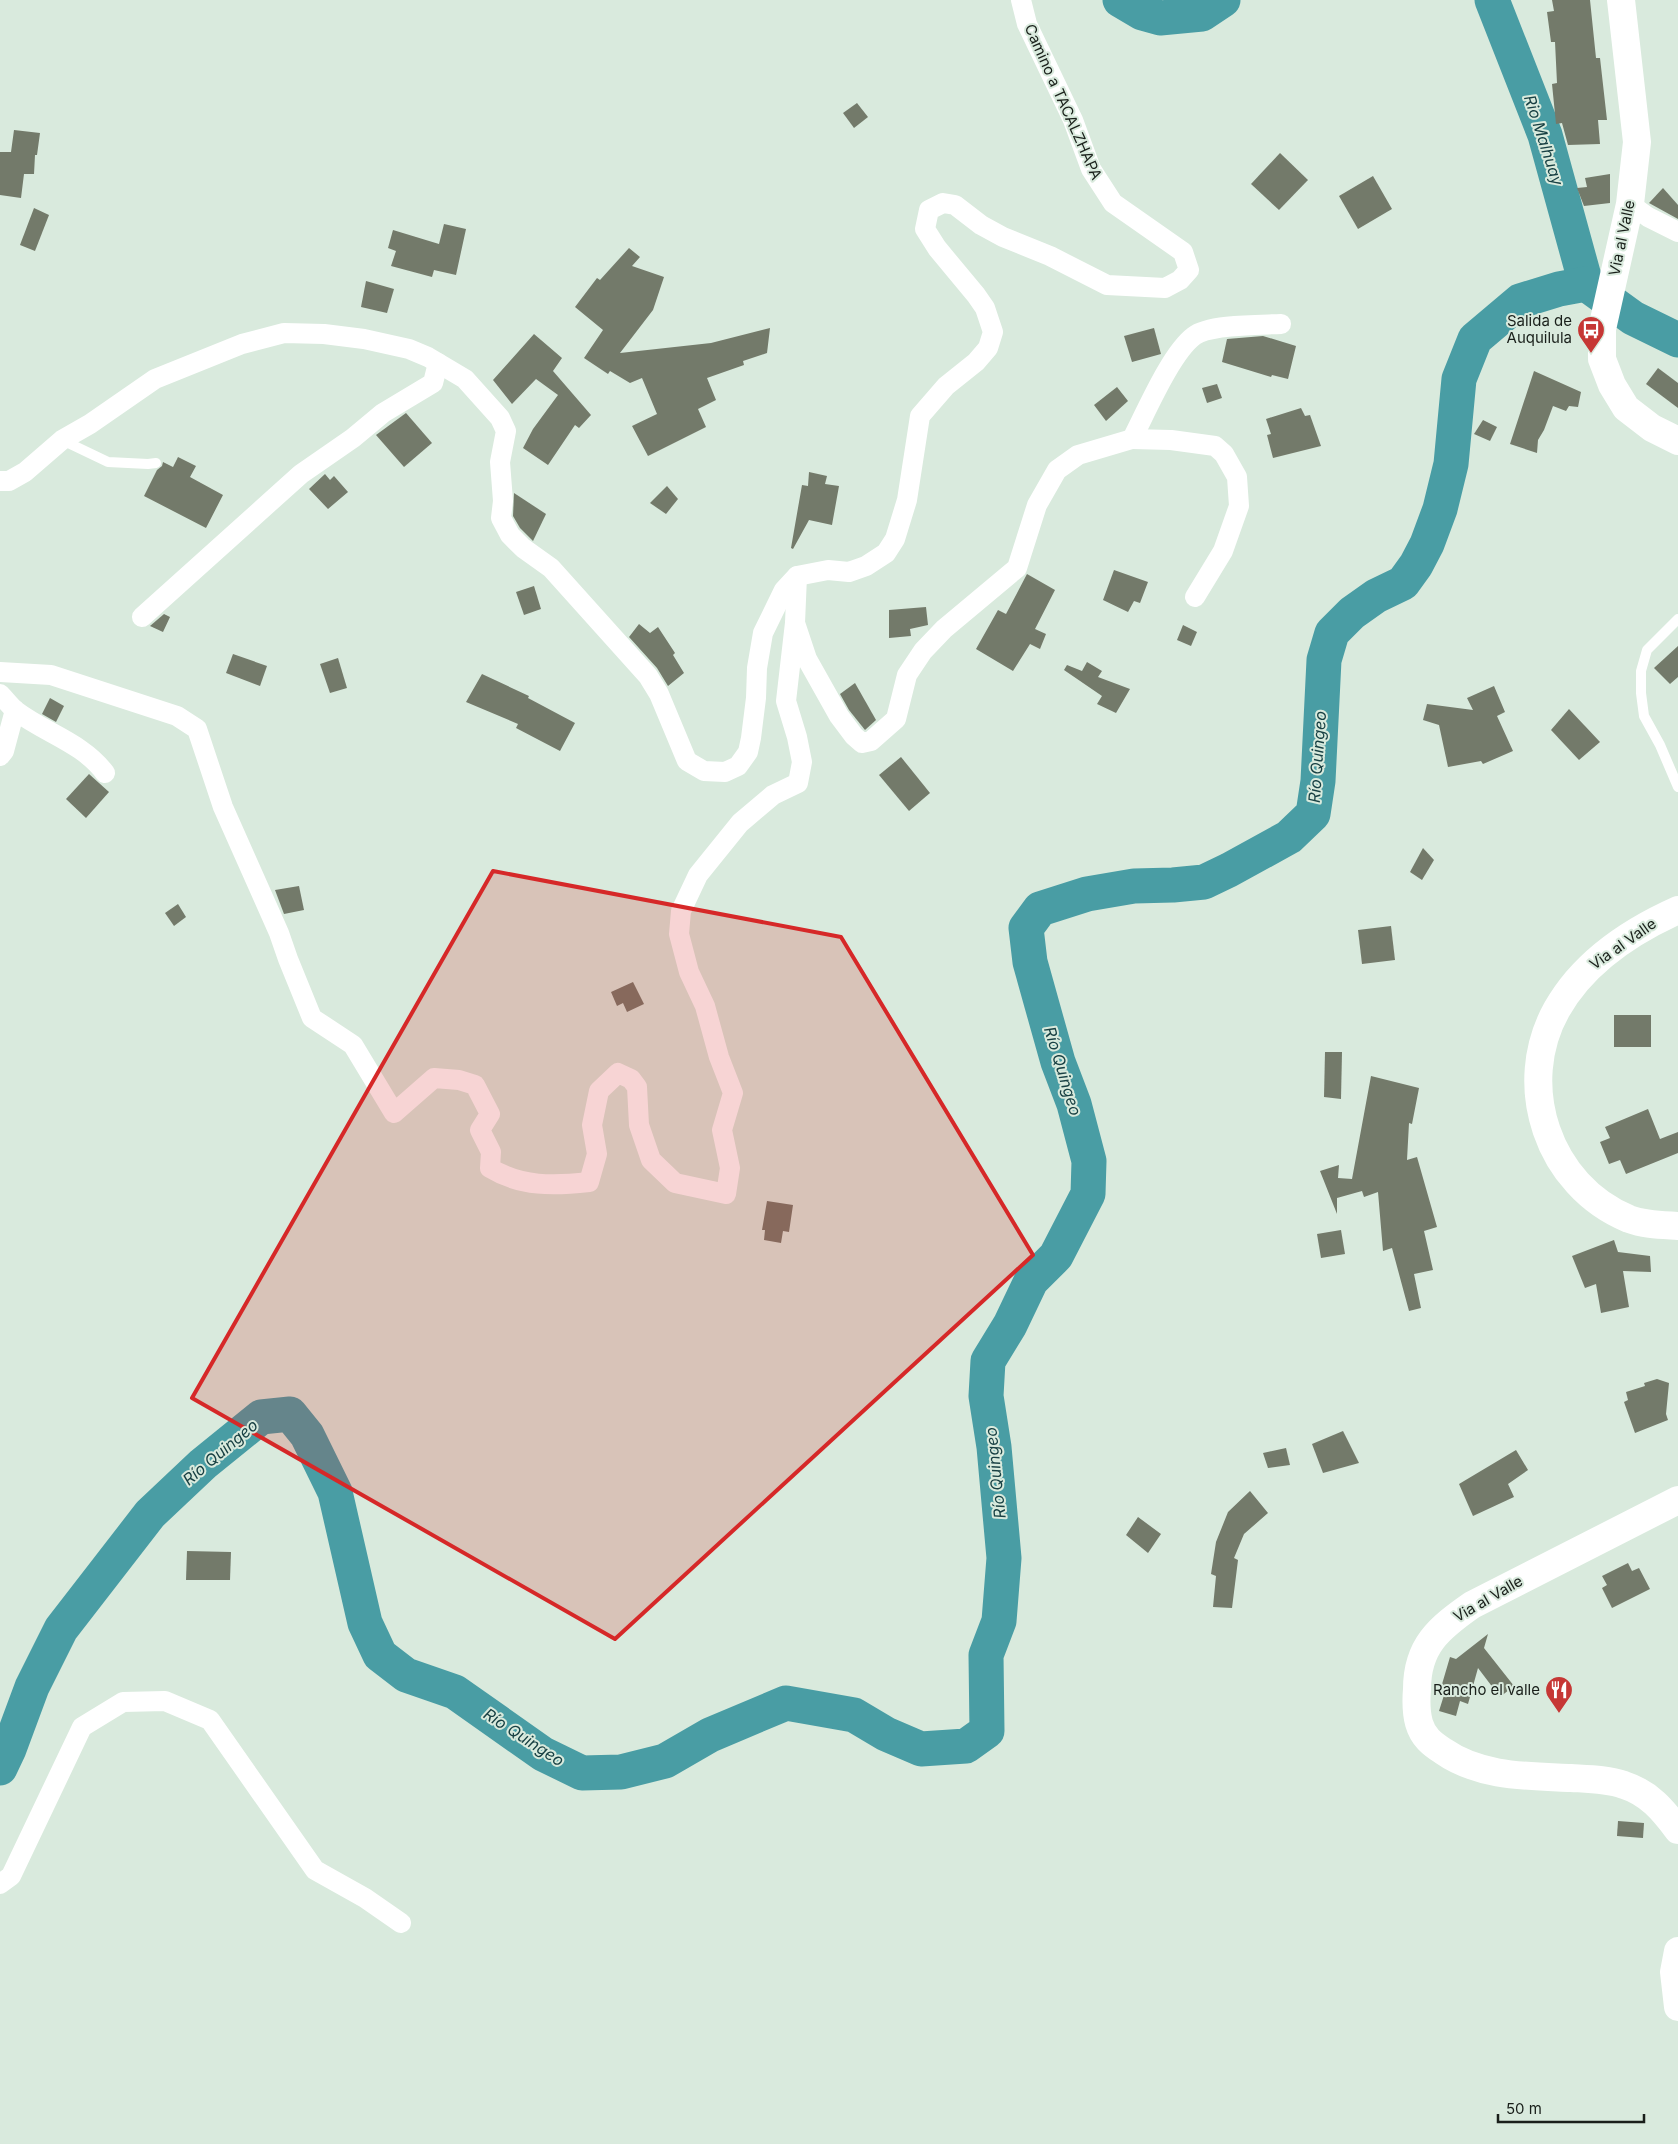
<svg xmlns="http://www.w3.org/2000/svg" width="1678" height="2144" font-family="Inter,sans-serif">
  <rect width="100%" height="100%" fill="#d9eadd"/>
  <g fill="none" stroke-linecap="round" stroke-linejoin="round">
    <g stroke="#499da4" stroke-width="35">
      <polyline points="1120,0 1142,13 1160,18 1202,14 1223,0"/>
      <polyline points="1492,0 1545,135 1586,284"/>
      <polyline points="0,1768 9,1749 32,1687 61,1629 150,1514 203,1464 261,1417 290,1414 307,1435 335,1492 365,1623 380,1655 406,1675 455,1692 543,1754 582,1773 621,1772 665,1761 710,1735 786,1703 854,1715 886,1734 921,1749 966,1746 987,1731 986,1655 999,1621 1004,1558 994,1447 986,1396 988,1361 1010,1325 1031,1281 1056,1256 1088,1194 1089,1161 1074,1104 1058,1062 1042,1005 1030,962 1026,928 1040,909 1087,894 1134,886 1173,885 1204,882 1229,870 1289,837 1313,814 1318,781 1324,660 1332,633 1352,613 1376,596 1403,583 1416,565 1427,544 1440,509 1451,464 1459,379 1475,339 1520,301 1559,289 1586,284 1633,318 1678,340"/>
    </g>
  </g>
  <g fill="#737a6a">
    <polygon points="1552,0 1590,0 1596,58 1600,58 1607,120 1598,120 1600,144 1568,145 1562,123 1556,124 1552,84 1557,83 1555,42 1551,42 1547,12 1554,11"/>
    <polygon points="857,103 868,117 854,128 843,113"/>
    <polygon points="14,130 40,133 37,155 35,155 34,174 24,174 21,198 0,195 0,152 11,152"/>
    <polygon points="1280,153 1308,180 1279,210 1251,184"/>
    <polygon points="1610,174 1610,203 1584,206 1577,188 1587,187 1585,178"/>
    <polygon points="1373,176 1392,209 1358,229 1339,196"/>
    <polygon points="1663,188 1678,205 1678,219 1649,203"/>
    <polygon points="34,208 49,215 35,251 20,245"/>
    <polygon points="444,224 466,229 456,275 434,270 432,277 391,266 396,251 388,248 393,230 439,244"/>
    <polygon points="629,248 640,257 632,266 664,277 653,310 620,353 711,343 770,328 767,353 743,361 744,365 707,378 716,400 698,409 706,427 648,456 632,426 657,414 642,378 630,383 610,371 608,374 584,358 603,330 575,307 597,278 600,280"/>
    <polygon points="366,281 394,289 387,313 361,307"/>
    <polygon points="1154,328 1161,354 1132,362 1124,336"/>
    <polygon points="534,334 562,358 553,371 591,415 579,428 575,425 548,465 523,448 533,429 558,395 536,379 512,404 493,380"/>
    <polygon points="1263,336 1296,346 1288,379 1272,375 1271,377 1222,362 1227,339"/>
    <polygon points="1658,368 1678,383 1678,408 1646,384"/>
    <polygon points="1534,371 1581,392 1578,407 1569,406 1566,411 1553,406 1544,430 1538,440 1537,453 1510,444"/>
    <polygon points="1217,384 1222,398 1207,403 1202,388"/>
    <polygon points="1117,387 1128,401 1106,421 1094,405"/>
    <polygon points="1301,408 1305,416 1310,415 1321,446 1273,458 1267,435 1271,434 1266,419"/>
    <polygon points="406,413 432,443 404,467 376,435"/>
    <polygon points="1483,420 1497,427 1490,441 1474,434"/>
    <polygon points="178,457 196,466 190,477 223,495 206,528 144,496 157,470 162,466 163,462 173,467"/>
    <polygon points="809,472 827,476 825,484 839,486 832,525 809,520 793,549 791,548 802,485 808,486"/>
    <polygon points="325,474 330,480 334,476 348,492 328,509 309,489"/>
    <polygon points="667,486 678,499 666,514 650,503"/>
    <polygon points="514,493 546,514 533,541 520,528 513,516"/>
    <polygon points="1114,570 1148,582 1140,603 1134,601 1128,612 1103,600"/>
    <polygon points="1027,574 1055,590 1035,629 1046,634 1040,649 1030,644 1013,671 976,649 998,610 1006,614"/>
    <polygon points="534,586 541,609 524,615 516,592"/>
    <polygon points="926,607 928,625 910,629 911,636 889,638 889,610"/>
    <polygon points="164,614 170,617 163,632 150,626"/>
    <polygon points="639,624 650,633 658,627 675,653 673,655 684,673 668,686 657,668 629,637"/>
    <polygon points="1183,625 1197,632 1191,646 1177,640"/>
    <polygon points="1678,646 1678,677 1670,684 1654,668"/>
    <polygon points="233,654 267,666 260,686 226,673"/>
    <polygon points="338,658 347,688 330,693 320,664"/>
    <polygon points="1087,662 1102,671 1098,677 1130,689 1116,713 1097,704 1102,696 1064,670 1067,665 1082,671"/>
    <polygon points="482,674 529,696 528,698 575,723 560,751 516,728 518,724 466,702"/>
    <polygon points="855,683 876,720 865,730 849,710 840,694"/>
    <polygon points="1494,686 1505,712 1497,716 1513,751 1483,764 1481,761 1448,767 1439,725 1423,720 1427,704 1473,710 1467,698"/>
    <polygon points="50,698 64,706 56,722 42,714"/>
    <polygon points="1569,709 1600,742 1579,760 1551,730"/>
    <polygon points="901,757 930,793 909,811 879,775"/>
    <polygon points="89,774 109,792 86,818 66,799"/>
    <polygon points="1423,848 1434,860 1422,880 1410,872"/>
    <polygon points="299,886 304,910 284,914 275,890"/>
    <polygon points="178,904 186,917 174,926 165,913"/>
    <polygon points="1391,926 1395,960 1362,964 1358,930"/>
    <polygon points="633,982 644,1004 627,1012 623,1003 617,1006 611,992"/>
    <rect x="1614" y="1015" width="37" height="32"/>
    <polygon points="1325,1052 1342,1052 1341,1099 1324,1097"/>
    <polygon points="1371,1076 1419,1088 1412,1124 1409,1123 1407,1160 1417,1157 1437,1227 1424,1231 1433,1270 1414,1274 1421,1308 1409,1311 1392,1248 1383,1251 1378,1192 1364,1197 1362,1191 1337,1198 1337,1214 1320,1171 1339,1165 1338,1178 1352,1179"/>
    <polygon points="1648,1109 1660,1139 1678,1132 1678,1153 1626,1174 1620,1160 1609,1164 1600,1142 1610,1138 1605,1127"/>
    <polygon points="767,1201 793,1205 789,1232 783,1231 781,1243 764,1240 765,1230 762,1230"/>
    <polygon points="1341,1230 1345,1254 1321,1258 1317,1234"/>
    <polygon points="1614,1240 1618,1252 1650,1256 1651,1272 1623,1271 1629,1307 1601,1313 1596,1284 1585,1288 1572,1256"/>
    <polygon points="1657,1379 1669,1383 1666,1414 1668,1420 1635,1433 1624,1402 1628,1400 1626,1392 1645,1386 1644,1383"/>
    <polygon points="1343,1431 1359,1463 1323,1473 1312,1444"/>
    <polygon points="1286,1448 1290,1465 1268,1468 1263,1453"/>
    <polygon points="1516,1450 1528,1470 1508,1484 1514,1497 1473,1516 1459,1484"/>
    <polygon points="1250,1491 1268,1513 1244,1534 1234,1558 1238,1560 1232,1608 1213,1607 1216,1576 1211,1574 1216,1542 1228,1512"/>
    <polygon points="1138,1517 1161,1534 1148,1553 1126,1535"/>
    <polygon points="187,1551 231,1552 230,1580 186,1580"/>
    <polygon points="1628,1563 1632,1571 1639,1568 1650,1589 1612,1608 1602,1588 1607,1585 1602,1576"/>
    <polygon points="1488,1634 1484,1648 1514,1686 1500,1697 1478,1668 1468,1704 1460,1701 1456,1716 1439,1711 1445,1692 1440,1691 1450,1657 1456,1659"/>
    <polygon points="1618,1821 1644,1823 1643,1838 1617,1836"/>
  </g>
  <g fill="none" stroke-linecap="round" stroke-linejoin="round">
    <g stroke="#fff" stroke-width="10">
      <polyline points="62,440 108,462 148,464 156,463"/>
      <polyline points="1678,619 1647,650 1641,671 1641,693 1644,716 1660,745 1678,787"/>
    </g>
    <g stroke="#fff" stroke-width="20">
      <polyline points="1630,204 1648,217 1678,232"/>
      <polyline points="1132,439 1171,440 1215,446 1224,454 1237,477 1239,506 1223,551 1195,597"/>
      <polyline points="0,481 9,481 25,472 62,440 90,424 155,379 242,344 284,333 324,334 364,339 409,349 428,357 465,379 500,418 506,431 500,462 503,501 501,518 510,535 523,548 551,568 648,676 659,694 687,761 704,771 725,772 738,766 748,752 751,738 756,698 757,668 763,633 784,590 797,576 828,570 849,572 866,566 886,553 895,539 907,500 920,416 946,386 976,362 988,348 993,332 985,308 976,295 937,248 925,229 929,210 943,203 955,205 981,225 1003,237 1050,256 1107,285 1165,288 1180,280 1189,270 1183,252 1113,203 1091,169 1073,120 1027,24 1021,0"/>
      <path d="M797,576L795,623L807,659L839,716L854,736L862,743L871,741L896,719L907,675L923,651L944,629L1017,568L1037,505L1057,470L1078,455L1132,439C1146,412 1171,353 1194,336C1209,324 1261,325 1281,324"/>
      <polyline points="142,617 301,474 353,438 383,413 433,383 438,363"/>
      <path d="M0,672L51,675L177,716L197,729L223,807L279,933L288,959L312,1018L353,1045L394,1113L434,1078L459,1080L475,1085L490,1114L480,1130L491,1152L490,1168C521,1187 554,1186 589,1182L597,1154L592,1125L599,1091L618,1073L631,1079L637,1087L639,1125L651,1160L675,1183L726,1194L730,1168L722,1130L733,1093L719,1057L705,1006L689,972L679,934L681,911L698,875L740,823L773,795L798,783L802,762L797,737L786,701L795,623"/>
      <path d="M0,694C5,699 10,706 16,711C45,733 83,743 105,773"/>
      <polyline points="0,756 4,751 15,710"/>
      <polyline points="0,1884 11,1876 82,1727 123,1702 165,1701 210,1720 315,1870 365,1898 401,1923"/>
    </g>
    <g stroke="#fff" stroke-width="28">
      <polyline points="1621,0 1637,142 1630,204 1602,329 1602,359 1612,385 1626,408 1652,428 1678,441"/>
      <path d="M1678,910C1631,931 1583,963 1557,1009C1514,1085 1548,1186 1629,1219C1645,1225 1662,1225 1678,1226"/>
      <path d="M1678,1500L1472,1605C1439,1628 1417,1646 1417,1689C1416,1701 1416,1712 1419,1723C1423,1737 1432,1744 1443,1751C1480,1777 1527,1776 1571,1778C1589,1779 1607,1779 1624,1785C1649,1793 1663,1810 1678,1830"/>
      <polyline points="1678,1951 1674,1972 1678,2007"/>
    </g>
  </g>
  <path fill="#d62828" fill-opacity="0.2" stroke="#d62828" stroke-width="4" stroke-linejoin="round" d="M493,871L841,937L1033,1255L615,1639L192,1398Z"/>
  <defs>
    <symbol id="bus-pin" viewBox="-11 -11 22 30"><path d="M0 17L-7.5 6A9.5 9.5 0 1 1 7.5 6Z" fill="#c63735" stroke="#d9eadd"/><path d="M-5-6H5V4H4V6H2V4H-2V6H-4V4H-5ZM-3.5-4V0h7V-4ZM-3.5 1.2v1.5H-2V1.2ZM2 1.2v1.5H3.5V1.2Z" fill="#fff"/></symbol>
    <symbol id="restaurant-pin" viewBox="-11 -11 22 30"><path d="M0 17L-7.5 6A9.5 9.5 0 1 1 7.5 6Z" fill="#c63735" stroke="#d9eadd"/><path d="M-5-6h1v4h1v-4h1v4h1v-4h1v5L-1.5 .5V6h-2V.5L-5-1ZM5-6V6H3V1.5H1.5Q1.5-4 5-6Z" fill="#fff"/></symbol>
  </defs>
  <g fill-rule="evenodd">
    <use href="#bus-pin" x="1575" y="314" width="32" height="43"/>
    <use href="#restaurant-pin" x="1543" y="1674" width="32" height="43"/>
  </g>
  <g text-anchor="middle" stroke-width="4" stroke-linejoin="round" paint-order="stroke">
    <g font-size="15" fill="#191f1a" stroke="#d9eadd">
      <text transform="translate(1063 102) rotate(66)" y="5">Camino a TACALZHAPA</text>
      <text transform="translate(1622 238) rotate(-78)" y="5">Via al Valle</text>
      <text transform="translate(1623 944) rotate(-35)" y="5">Via al Valle</text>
      <text transform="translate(1488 1599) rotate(-30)" y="5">Via al Valle</text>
    </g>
    <g font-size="15" fill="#191f1a" stroke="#d9eadd" text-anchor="end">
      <text x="1572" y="326">Salida de<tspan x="1572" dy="17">Auquilula</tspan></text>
      <text x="1540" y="1695">Rancho el valle</text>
    </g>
    <g font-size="16" font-style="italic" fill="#184043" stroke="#d9eadd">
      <text transform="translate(1544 140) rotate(72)" y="6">Rio Malhuay</text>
      <text transform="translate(1317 757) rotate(-86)" y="6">Río Quingeo</text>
      <text transform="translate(1063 1071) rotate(73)" y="6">Río Quingeo</text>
      <text transform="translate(220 1452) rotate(-40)" y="6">Río Quingeo</text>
      <text transform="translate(995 1473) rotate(-96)" y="6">Río Quingeo</text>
      <text transform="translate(524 1737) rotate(33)" y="6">Río Quingeo</text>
    </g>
  </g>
  <path d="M1498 2114v8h146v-8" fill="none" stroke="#191f1a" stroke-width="2.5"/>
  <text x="1506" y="2114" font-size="15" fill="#191f1a" stroke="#d9eadd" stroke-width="4" paint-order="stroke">50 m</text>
</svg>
